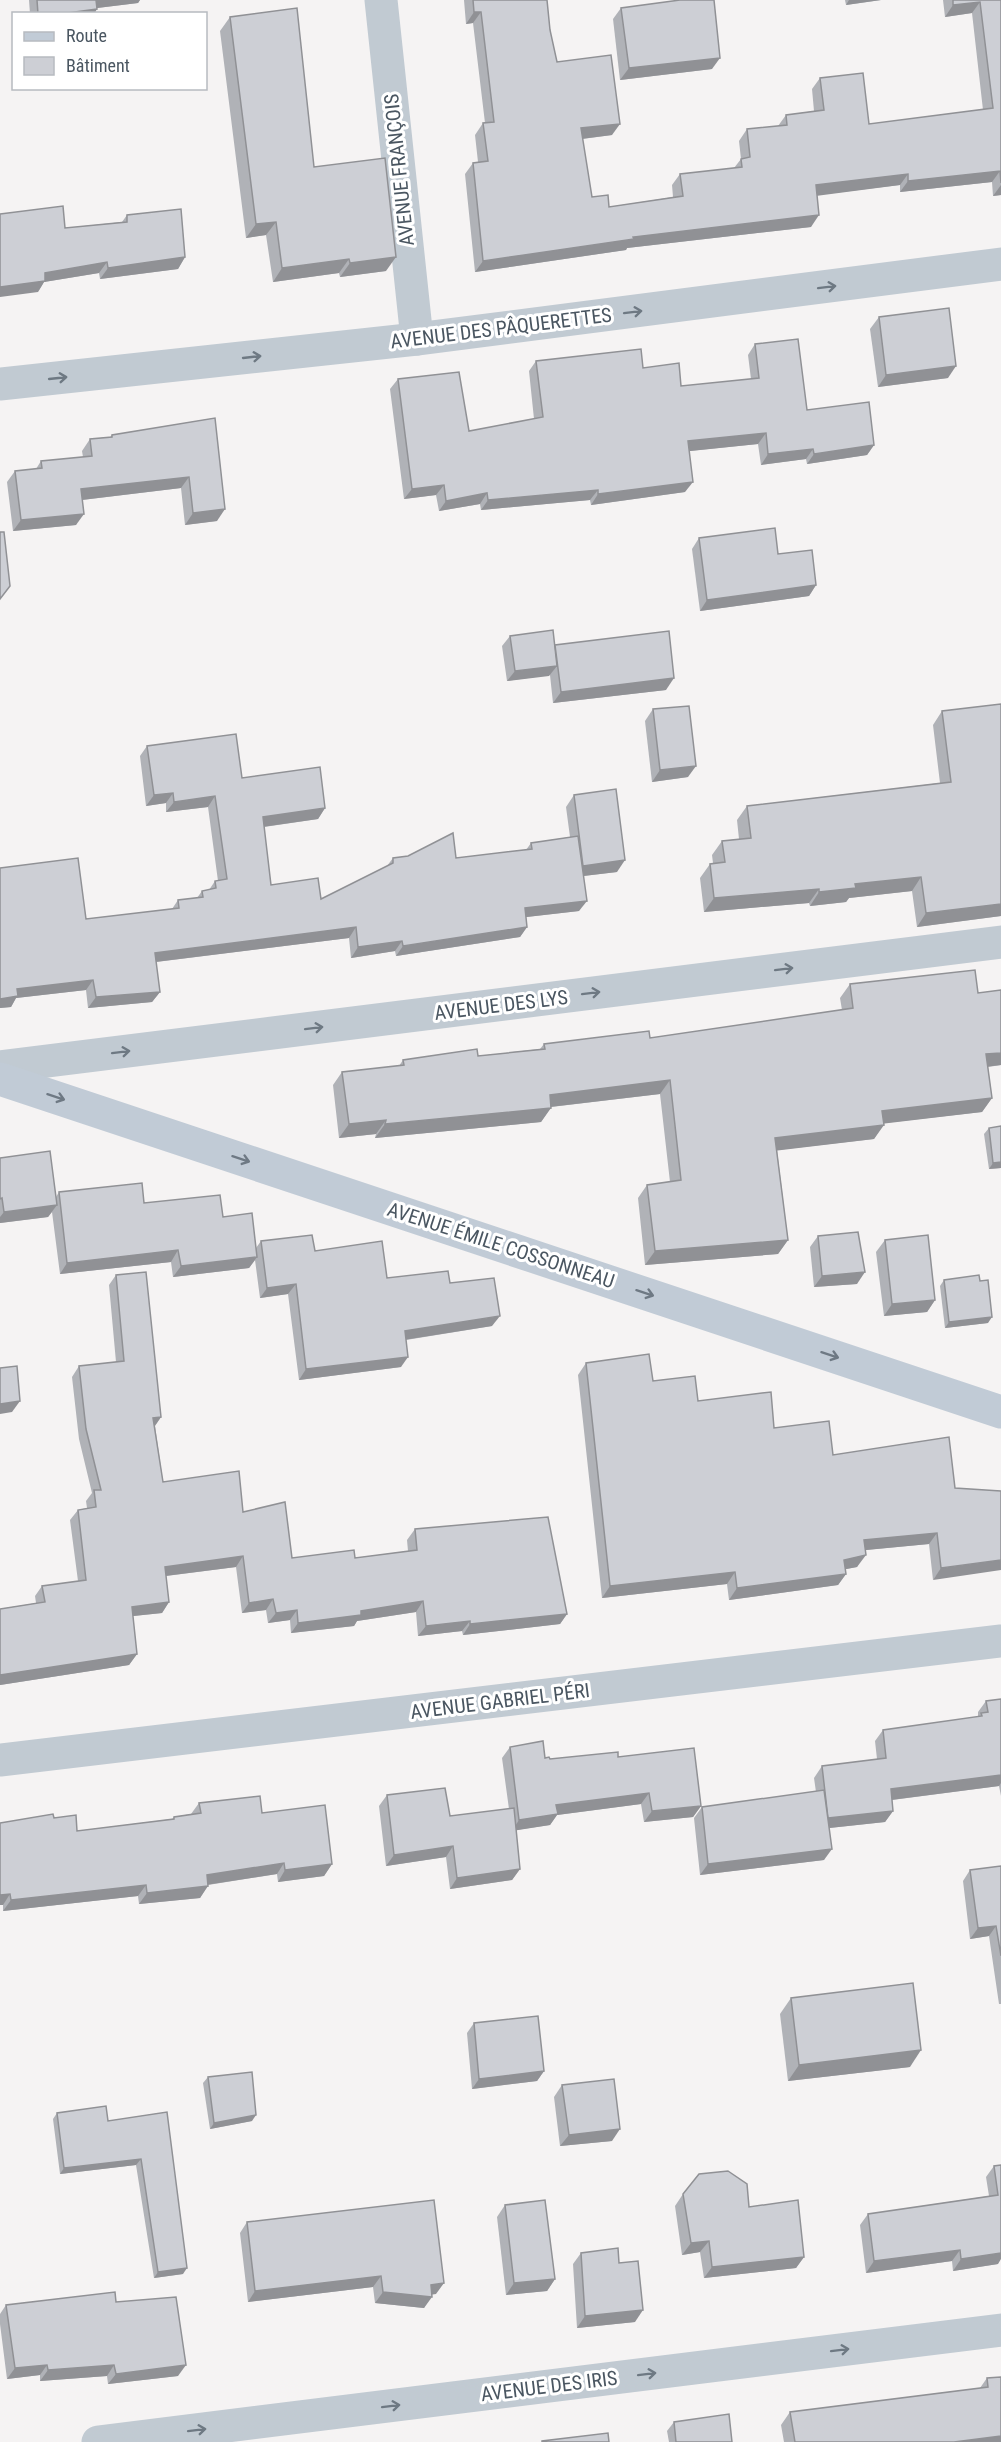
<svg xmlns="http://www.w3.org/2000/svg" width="1001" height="2442" font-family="'Roboto Condensed',sans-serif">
  <rect width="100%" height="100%" fill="#f5f3f3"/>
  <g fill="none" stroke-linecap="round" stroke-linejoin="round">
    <g stroke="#c1cad2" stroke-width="33">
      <polyline points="381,0 417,339"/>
      <polyline points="0,384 417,339 1001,264"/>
      <polyline points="0,1067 1001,942"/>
      <polyline points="0,1760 1001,1641"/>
      <polyline points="98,2442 1001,2330"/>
    </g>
    <polyline stroke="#c1cbd6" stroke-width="33" points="0,1079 1001,1412"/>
  </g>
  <g fill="#b0b2b7">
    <polygon points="29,0 140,0 138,3 97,8 94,14 30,14"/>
    <polygon points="464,0 547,0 550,30 557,62 612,135 582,139 592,197 609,207 673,197 672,185 680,174 734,168 741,159 739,141 747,129 778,126 786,115 814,111 812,89 820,78 869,124 983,110 972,13 945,17 943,0 1001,0 1001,195 993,196 992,182 900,192 900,185 817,195 811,227 627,248 626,250 475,272 465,174 473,163 478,162 475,135 483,123 485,123 473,23 466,24"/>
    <polygon points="845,0 881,0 846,5"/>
    <polygon points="621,8 712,69 620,80 613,19"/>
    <polygon points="230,17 314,167 386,271 340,277 339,273 273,282 266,235 246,238 220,31"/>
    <polygon points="127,215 185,257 178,269 100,279 99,273 44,282 38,292 65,228 122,222"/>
    <polygon points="879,317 948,378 878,387 870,329"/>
    <polygon points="755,344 807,410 874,445 867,455 807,464 806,459 761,465 758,444 689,451 685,492 591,505 590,500 481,510 480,504 439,511 436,495 404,499 390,389 398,379 469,431 534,419 529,371 536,361 643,368 681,386 751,379 748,355"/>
    <polygon points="215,418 217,521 185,525 181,488 82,500 76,525 13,531 7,482 15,471 36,469 41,461 83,457 82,451 90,439 110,437 112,435"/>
    <polygon points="699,538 778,554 816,585 809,596 700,611 692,549"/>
    <polygon points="510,636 555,646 666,690 553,703 550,675 507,681 502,646"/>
    <polygon points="1001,704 1001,916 917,927 912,891 849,898 846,902 810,906 809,903 704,912 700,878 710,864 713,863 712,855 722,841 739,839 737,820 747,806 940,783 933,725 942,711"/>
    <polygon points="653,709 688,777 652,782 645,721"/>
    <polygon points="147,746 242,778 325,808 318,819 264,827 271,885 321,899 387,866 393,858 456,858 526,850 531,843 570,837 566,807 574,795 617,872 583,876 579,911 526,917 527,927 520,937 396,956 395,951 351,958 349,938 156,962 160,992 152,1002 88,1008 86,990 16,998 11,1007 0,1008 86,919 172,909 178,900 197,898 202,891 209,890 215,881 218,881 208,807 166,812 166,803 146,806 140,756"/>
    <polygon points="850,984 978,993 1001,990 1001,1065 988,1067 992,1098 982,1112 884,1123 874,1139 777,1150 788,1240 778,1254 645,1265 638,1198 647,1185 670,1182 660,1094 551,1107 541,1122 375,1138 376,1134 339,1138 333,1085 342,1072 399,1066 403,1060 478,1056 540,1049 544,1044 650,1038 842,1010 840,998"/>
    <polygon points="989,1128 1001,1168 989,1169 984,1134"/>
    <polygon points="0,1158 56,1197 59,1192 144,1203 223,1217 256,1248 261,1241 315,1251 387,1278 450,1283 492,1326 406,1340 401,1367 299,1380 288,1294 260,1298 255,1260 249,1268 173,1277 171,1262 60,1274 52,1212 48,1217 0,1223"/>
    <polygon points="818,1236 857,1284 814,1287 810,1247"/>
    <polygon points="885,1240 935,1300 927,1312 884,1316 876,1252"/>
    <polygon points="116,1275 161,1417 155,1426 163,1482 243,1512 292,1558 355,1558 408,1551 407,1540 415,1529 567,1614 560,1624 463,1635 462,1631 418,1636 416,1612 357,1621 354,1626 291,1633 290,1620 268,1623 266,1610 242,1613 236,1567 166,1576 169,1602 162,1613 133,1616 137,1654 129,1665 0,1685 0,1609 36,1603 35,1596 42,1586 78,1581 70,1520 78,1510 87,1508 86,1501 92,1493 79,1439 72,1377 79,1366 116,1362 109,1285"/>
    <polygon points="944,1280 980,1281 988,1323 945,1328 940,1286"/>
    <polygon points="586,1363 653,1381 698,1401 774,1428 833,1455 955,1488 1001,1491 933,1580 929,1544 865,1550 857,1567 846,1569 846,1574 838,1585 729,1600 727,1584 602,1598 578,1375"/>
    <polygon points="1001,1699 1001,1796 999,1786 892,1800 893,1811 885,1822 829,1828 824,1860 700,1875 694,1818 702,1807 816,1792 814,1778 822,1766 877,1759 875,1741 883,1730 978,1717 978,1712 986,1701"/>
    <polygon points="510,1747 550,1759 618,1757 701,1806 693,1817 644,1822 641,1804 557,1815 550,1825 516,1830 520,1869 512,1880 450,1889 446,1857 386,1866 379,1806 387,1795 450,1816 509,1809 502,1758"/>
    <polygon points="199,1803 262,1813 332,1864 324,1876 278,1882 277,1874 208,1885 200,1898 139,1904 138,1896 3,1911 3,1905 0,1905 0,1823 54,1818 77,1831 172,1819 174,1817 191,1814"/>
    <polygon points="1001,1866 1001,2004 999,2004 989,1936 970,1939 963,1881 970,1870"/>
    <polygon points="791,1998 910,2067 788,2081 780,2014"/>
    <polygon points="474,2023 544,2071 537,2081 472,2089 467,2033"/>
    <polygon points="208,2077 252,2121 210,2129 203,2083"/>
    <polygon points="562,2085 612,2141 560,2146 554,2097"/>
    <polygon points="167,2112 183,2274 154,2278 136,2165 60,2174 53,2119 57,2113 108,2121"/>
    <polygon points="1001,2165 998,2264 953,2271 952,2261 866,2273 860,2225 868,2214 989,2196 986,2177 994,2166"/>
    <polygon points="683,2194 749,2207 804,2257 796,2268 704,2278 700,2252 682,2255 675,2206"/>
    <polygon points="505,2205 555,2279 547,2291 506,2295 497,2217"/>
    <polygon points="247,2222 436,2294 432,2294 424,2308 375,2303 373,2287 248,2302 240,2233"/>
    <polygon points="581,2253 619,2263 635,2322 577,2328 573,2264"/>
    <polygon points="116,2302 178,2376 108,2384 107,2376 40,2381 40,2375 7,2379 0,2324 0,2314 6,2305"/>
    <polygon points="987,2378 1001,2442 784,2442 781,2425 790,2412 980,2388"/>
    <polygon points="674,2422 732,2442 669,2442 667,2431"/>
  </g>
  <g fill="#909195">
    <polygon points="95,0 140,0 138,3 89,9"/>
    <polygon points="849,0 881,0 846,5"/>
    <polygon points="980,2 972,13 945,17 953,5"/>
    <polygon points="97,9 94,14 60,14"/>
    <polygon points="474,12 481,12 473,23 466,24"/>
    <polygon points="720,58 712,69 620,80 629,68"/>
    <polygon points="620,124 612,135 573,140 581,128"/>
    <polygon points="1000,171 992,182 900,192 908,181"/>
    <polygon points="908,174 900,185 808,197 816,185"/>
    <polygon points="1001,185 1001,195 993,196"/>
    <polygon points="819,215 811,227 627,248 626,250 475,272 483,261 633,237"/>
    <polygon points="276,222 266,235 246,238 256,224"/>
    <polygon points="185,257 178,269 100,279 108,268"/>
    <polygon points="396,257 386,271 340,277 350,263"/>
    <polygon points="349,259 339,273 273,282 282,268"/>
    <polygon points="107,262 99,273 44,282 38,292 0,297 0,287 45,273"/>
    <polygon points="956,366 948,378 878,387 886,375"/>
    <polygon points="766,433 758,444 681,452 688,441"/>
    <polygon points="874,445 867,455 807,464 814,454"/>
    <polygon points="813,449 806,459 761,465 768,454"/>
    <polygon points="189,477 181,488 73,501 81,489"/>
    <polygon points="693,482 685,492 591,505 598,494"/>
    <polygon points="444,485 436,495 404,499 412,489"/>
    <polygon points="598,490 590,500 481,510 488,500"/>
    <polygon points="487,493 480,504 439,511 446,501"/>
    <polygon points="225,509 217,521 185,525 193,513"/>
    <polygon points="84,514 76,525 13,531 21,520"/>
    <polygon points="816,585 809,596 700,611 707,600"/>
    <polygon points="557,666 549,676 507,681 515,671"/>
    <polygon points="674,678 666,690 553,703 561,692"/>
    <polygon points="696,766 688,777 652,782 660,770"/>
    <polygon points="173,793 166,803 146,806 154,795"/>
    <polygon points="215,796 208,807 166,812 174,802"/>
    <polygon points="325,808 318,819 255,828 263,817"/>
    <polygon points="625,860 617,872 575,877 583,866"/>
    <polygon points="921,877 912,891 849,898 846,902 810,906 819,892 855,884"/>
    <polygon points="819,889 809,903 704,912 714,898"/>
    <polygon points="587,901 579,911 518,918 525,908"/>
    <polygon points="1001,904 1001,916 917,927 926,913"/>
    <polygon points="356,927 349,938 147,963 155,953"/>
    <polygon points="527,927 520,937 396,956 403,946"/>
    <polygon points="402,941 395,951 351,958 358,947"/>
    <polygon points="93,980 86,990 16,998 11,1007 0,1008 0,999 17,989"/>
    <polygon points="160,992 152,1002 88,1008 96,997"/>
    <polygon points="1001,1053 1001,1065 976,1068 986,1054"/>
    <polygon points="670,1080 660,1094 541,1108 550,1095"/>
    <polygon points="992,1098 982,1112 872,1125 882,1111"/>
    <polygon points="551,1108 541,1122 375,1138 385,1124"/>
    <polygon points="386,1120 376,1134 339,1138 349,1124"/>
    <polygon points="884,1125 874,1139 765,1152 775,1138"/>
    <polygon points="1001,1162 1001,1168 989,1169 993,1163"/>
    <polygon points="57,1205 48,1217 0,1223 0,1217 4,1212"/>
    <polygon points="788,1240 778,1254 645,1265 655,1251"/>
    <polygon points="178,1250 171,1262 60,1274 67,1263"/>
    <polygon points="257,1257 249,1268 173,1277 181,1266"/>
    <polygon points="865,1272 857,1284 814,1287 822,1276"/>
    <polygon points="296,1284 288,1294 260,1298 267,1288"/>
    <polygon points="935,1300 927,1312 884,1316 892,1304"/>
    <polygon points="500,1316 492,1326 397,1341 405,1331"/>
    <polygon points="992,1317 988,1323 945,1328 949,1322"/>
    <polygon points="408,1357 401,1367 299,1380 306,1369"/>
    <polygon points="20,1401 12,1412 0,1414 0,1404"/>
    <polygon points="161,1417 154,1427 153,1418"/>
    <polygon points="937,1533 929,1544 856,1551 864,1540"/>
    <polygon points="866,1555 857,1567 836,1571 844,1560"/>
    <polygon points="243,1556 236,1567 157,1577 165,1567"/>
    <polygon points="1001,1560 1001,1570 933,1580 941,1568"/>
    <polygon points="735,1572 727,1584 602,1598 610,1586"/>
    <polygon points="846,1574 838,1585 729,1600 737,1588"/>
    <polygon points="273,1599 266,1610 242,1613 249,1603"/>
    <polygon points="423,1601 416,1612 357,1621 354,1626 291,1633 298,1623 361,1611"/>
    <polygon points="169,1602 162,1613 124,1617 132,1607"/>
    <polygon points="297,1610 290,1620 268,1623 276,1613"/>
    <polygon points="567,1614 560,1624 463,1635 470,1624"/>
    <polygon points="470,1621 462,1631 418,1636 426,1626"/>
    <polygon points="137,1654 129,1665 0,1685 0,1675"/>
    <polygon points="1001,1775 1001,1783 999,1786 883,1801 891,1789"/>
    <polygon points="649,1793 641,1804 557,1815 550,1825 512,1831 519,1820 556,1805"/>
    <polygon points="701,1806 693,1817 644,1822 652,1811"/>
    <polygon points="893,1811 885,1822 820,1829 828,1818"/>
    <polygon points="453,1846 446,1857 386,1866 394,1855"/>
    <polygon points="832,1849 824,1860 700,1875 708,1864"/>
    <polygon points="284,1863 277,1874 199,1886 207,1875"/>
    <polygon points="332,1864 324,1876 278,1882 285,1870"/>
    <polygon points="520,1869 512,1880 450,1889 457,1878"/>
    <polygon points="146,1885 138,1896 3,1911 11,1900"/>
    <polygon points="208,1886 200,1898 139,1904 147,1893"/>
    <polygon points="10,1894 3,1905 0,1905 0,1895"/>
    <polygon points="996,1926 989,1936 970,1939 978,1928"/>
    <polygon points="921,2050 910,2067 788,2081 799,2065"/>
    <polygon points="544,2071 537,2081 472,2089 479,2079"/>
    <polygon points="256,2115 252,2121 210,2129 214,2123"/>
    <polygon points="620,2129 612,2141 560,2146 569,2135"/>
    <polygon points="141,2159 136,2165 60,2174 64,2168"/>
    <polygon points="709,2241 700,2252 682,2255 691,2243"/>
    <polygon points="960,2250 952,2261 866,2273 874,2261"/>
    <polygon points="1001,2253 1001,2259 998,2264 953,2271 961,2259"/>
    <polygon points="804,2257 796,2268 704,2278 712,2267"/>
    <polygon points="187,2268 183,2274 154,2278 158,2272"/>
    <polygon points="381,2276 373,2287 248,2302 255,2291"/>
    <polygon points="555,2279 547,2291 506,2295 514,2283"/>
    <polygon points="444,2283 436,2294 423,2296 431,2285"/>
    <polygon points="383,2292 432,2297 424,2308 375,2303"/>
    <polygon points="643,2310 635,2322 577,2328 585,2316"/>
    <polygon points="47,2365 40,2375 7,2379 15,2368"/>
    <polygon points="114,2365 107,2376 40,2381 48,2370"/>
    <polygon points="186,2365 178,2376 108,2384 116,2374"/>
    <polygon points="1001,2436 1001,2442 954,2442"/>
  </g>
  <g fill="#cdcfd5" stroke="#909195" stroke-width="1.5">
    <polygon points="37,0 96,0 97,9 60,14 38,14"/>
    <polygon points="473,0 547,0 550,30 557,62 611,55 620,124 581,128 592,197 608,195 609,207 683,196 680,174 742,167 741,159 750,157 747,129 787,125 786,115 824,110 820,78 863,73 869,124 993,108 980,2 953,5 953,0 1001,0 1001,183 1000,171 908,181 908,174 816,185 819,215 633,237 634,239 483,261 473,163 488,161 483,123 494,122 481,12 474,12"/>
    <polygon points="680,0 714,0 720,58 629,68 621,8"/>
    <polygon points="297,8 314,167 385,158 396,257 350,263 349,259 282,268 276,222 256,224 230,17"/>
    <polygon points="63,206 65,228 127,222 127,215 181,209 185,257 108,268 107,262 45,273 45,281 0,287 0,214"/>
    <polygon points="949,308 956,366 886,375 879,317"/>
    <polygon points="798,339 807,410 869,402 874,445 814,454 813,449 768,454 766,433 688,441 693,482 598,494 598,490 488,500 487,493 446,501 444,485 412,489 398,379 459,372 469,431 543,417 536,361 641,349 643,368 679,363 681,386 759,378 755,344"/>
    <polygon points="215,418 225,509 193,513 189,477 81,489 84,514 21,520 15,471 42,468 41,461 92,456 90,439 112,437 112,435"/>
    <polygon points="775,528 778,554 812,550 816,585 707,600 699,538"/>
    <polygon points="0,532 4,532 10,586 0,599"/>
    <polygon points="553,630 557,666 515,671 510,636"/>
    <polygon points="669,631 674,678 561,692 555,645"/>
    <polygon points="1001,704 1001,904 926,913 921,877 855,884 856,888 819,892 819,889 714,898 710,864 725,862 722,841 751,838 747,806 951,782 942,711"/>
    <polygon points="689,706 696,766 660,770 653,709"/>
    <polygon points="236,734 242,778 320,767 325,808 263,817 271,885 318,878 321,899 393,863 393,858 408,856 453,833 456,858 532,849 531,843 578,836 587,901 525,908 527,927 403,946 402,941 358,947 356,927 155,953 160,992 96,997 93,980 17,989 18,996 0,999 0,868 78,858 86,919 179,908 178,900 203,897 202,891 216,888 215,881 227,879 215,796 174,802 173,793 154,795 147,746"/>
    <polygon points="616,789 625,860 583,866 574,795"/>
    <polygon points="975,970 978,993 1001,990 1001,1053 986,1054 992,1098 882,1111 884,1125 775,1138 788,1240 655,1251 647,1185 681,1180 670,1080 550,1095 551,1108 385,1124 386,1120 349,1124 342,1072 404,1065 403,1060 477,1049 478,1056 545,1049 544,1044 649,1031 650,1038 853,1008 850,984"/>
    <polygon points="1001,1126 1001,1162 993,1163 989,1128"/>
    <polygon points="50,1151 57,1205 4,1212 2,1198 0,1199 0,1158"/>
    <polygon points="142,1183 144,1203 220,1195 223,1217 252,1213 257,1257 181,1266 178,1250 67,1263 59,1192"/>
    <polygon points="858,1232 865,1272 822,1276 818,1236"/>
    <polygon points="312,1235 315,1251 382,1241 387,1278 448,1271 450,1283 494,1278 500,1316 405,1331 408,1357 306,1369 296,1284 267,1288 261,1241"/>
    <polygon points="928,1235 935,1300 892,1304 885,1240"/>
    <polygon points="146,1272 161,1417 153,1418 163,1482 239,1471 243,1512 285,1502 292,1558 354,1550 355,1558 417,1550 415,1529 548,1517 567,1614 470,1624 470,1621 426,1626 423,1601 361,1611 361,1615 298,1623 297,1610 276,1613 273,1599 249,1603 243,1556 165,1567 169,1602 132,1607 137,1654 0,1675 0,1609 45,1602 42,1586 86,1580 78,1510 96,1507 94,1490 101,1490 86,1429 79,1366 124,1361 116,1275"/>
    <polygon points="979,1275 980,1281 988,1280 992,1317 949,1322 944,1280"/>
    <polygon points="649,1354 653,1381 695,1376 698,1401 771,1392 774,1428 829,1421 833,1455 949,1437 955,1488 1001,1491 1001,1560 941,1568 937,1533 864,1540 866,1555 844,1560 846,1574 737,1588 735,1572 610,1586 586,1363"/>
    <polygon points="17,1366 20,1401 0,1404 0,1368"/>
    <polygon points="1001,1699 1001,1775 891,1789 893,1811 828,1818 822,1766 886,1758 883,1730 982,1716 981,1713 988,1712 986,1701"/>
    <polygon points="543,1741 545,1758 549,1757 550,1759 618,1752 618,1757 694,1748 701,1806 652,1811 649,1793 556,1805 558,1814 519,1820 510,1747"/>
    <polygon points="445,1788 450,1816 514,1808 520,1869 457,1878 453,1846 394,1855 387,1795"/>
    <polygon points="824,1790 832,1849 708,1864 702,1807"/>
    <polygon points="260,1796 262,1813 325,1805 332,1864 285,1870 284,1863 207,1875 208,1886 147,1893 146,1885 11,1900 10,1894 0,1895 0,1823 53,1814 54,1818 76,1815 77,1831 174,1819 174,1817 201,1813 199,1803"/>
    <polygon points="1001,1866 1001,1956 996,1926 978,1928 970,1870"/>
    <polygon points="913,1983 921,2050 799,2065 791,1998"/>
    <polygon points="538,2016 544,2071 479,2079 474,2023"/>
    <polygon points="252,2072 256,2115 214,2123 208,2077"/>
    <polygon points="614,2079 620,2129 569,2135 562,2085"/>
    <polygon points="106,2106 108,2121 167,2112 187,2268 158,2272 141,2159 64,2168 57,2113"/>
    <polygon points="1001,2165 1001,2253 961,2259 960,2250 874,2261 868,2214 998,2195 994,2166"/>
    <polygon points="728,2171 747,2184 749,2207 798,2200 804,2257 712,2267 709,2241 691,2243 683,2194 699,2174"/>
    <polygon points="434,2200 444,2283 431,2285 432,2297 383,2292 381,2276 255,2291 247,2222"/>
    <polygon points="545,2200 555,2279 514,2283 505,2205"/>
    <polygon points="618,2248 619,2263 638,2261 643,2310 585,2316 581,2253"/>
    <polygon points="115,2292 116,2302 176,2297 186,2365 116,2374 114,2365 48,2370 47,2365 15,2368 6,2305"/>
    <polygon points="1001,2377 1001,2436 954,2442 795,2442 790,2412 988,2387 987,2378"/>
    <polygon points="729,2414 732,2442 676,2442 674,2422"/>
    <polygon points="608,2433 609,2442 542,2442 542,2441"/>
  </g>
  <defs><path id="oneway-shaft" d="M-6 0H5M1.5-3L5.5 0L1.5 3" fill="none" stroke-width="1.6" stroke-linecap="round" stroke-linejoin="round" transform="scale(1.5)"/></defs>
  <g stroke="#6e7983">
    <use href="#oneway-shaft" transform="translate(827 287) rotate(-7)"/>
    <use href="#oneway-shaft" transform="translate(633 312) rotate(-7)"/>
    <use href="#oneway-shaft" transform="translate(252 357) rotate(-6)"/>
    <use href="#oneway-shaft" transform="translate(58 378) rotate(-6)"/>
    <use href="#oneway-shaft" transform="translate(784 969) rotate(-7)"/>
    <use href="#oneway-shaft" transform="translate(591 993) rotate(-7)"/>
    <use href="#oneway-shaft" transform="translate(314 1028) rotate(-7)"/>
    <use href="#oneway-shaft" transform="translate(121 1052) rotate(-7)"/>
    <use href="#oneway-shaft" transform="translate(840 2350) rotate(-7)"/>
    <use href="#oneway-shaft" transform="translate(647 2374) rotate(-7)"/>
    <use href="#oneway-shaft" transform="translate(391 2406) rotate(-7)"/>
    <use href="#oneway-shaft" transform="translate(197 2430) rotate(-7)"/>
  </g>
  <g stroke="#6e7984">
    <use href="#oneway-shaft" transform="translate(56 1097) rotate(18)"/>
    <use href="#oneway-shaft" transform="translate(241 1159) rotate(18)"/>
    <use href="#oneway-shaft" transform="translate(645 1293) rotate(18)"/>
    <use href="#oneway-shaft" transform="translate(830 1355) rotate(18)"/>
  </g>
  <g text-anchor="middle" stroke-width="6" stroke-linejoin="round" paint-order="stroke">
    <g font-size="20" fill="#4a5661" stroke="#fff">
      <text transform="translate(399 170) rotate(-96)" y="7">AVENUE FRANÇOIS</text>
      <text transform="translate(501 328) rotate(-7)" y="7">AVENUE DES PÂQUERETTES</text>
      <text transform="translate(501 1005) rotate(-7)" y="7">AVENUE DES LYS</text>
      <text transform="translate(501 1245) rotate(18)" y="7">AVENUE ÉMILE COSSONNEAU</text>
      <text transform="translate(500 1701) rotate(-7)" y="7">AVENUE GABRIEL PÉRI</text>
      <text transform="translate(549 2386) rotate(-7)" y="7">AVENUE DES IRIS</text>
    </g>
  </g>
  <rect x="12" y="12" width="195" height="78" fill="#ffffff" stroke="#b7bbc0" stroke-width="1.5"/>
  <rect x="24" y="32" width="30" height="9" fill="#c1cbd6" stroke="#b7bbc0" stroke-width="1.5"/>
  <text x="66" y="42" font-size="18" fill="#4a5661">Route</text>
  <rect x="24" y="57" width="30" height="18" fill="#cdcfd5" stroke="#b7bbc0" stroke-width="1.5"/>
  <text x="66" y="72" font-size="18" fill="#4a5661">Bâtiment</text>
</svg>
